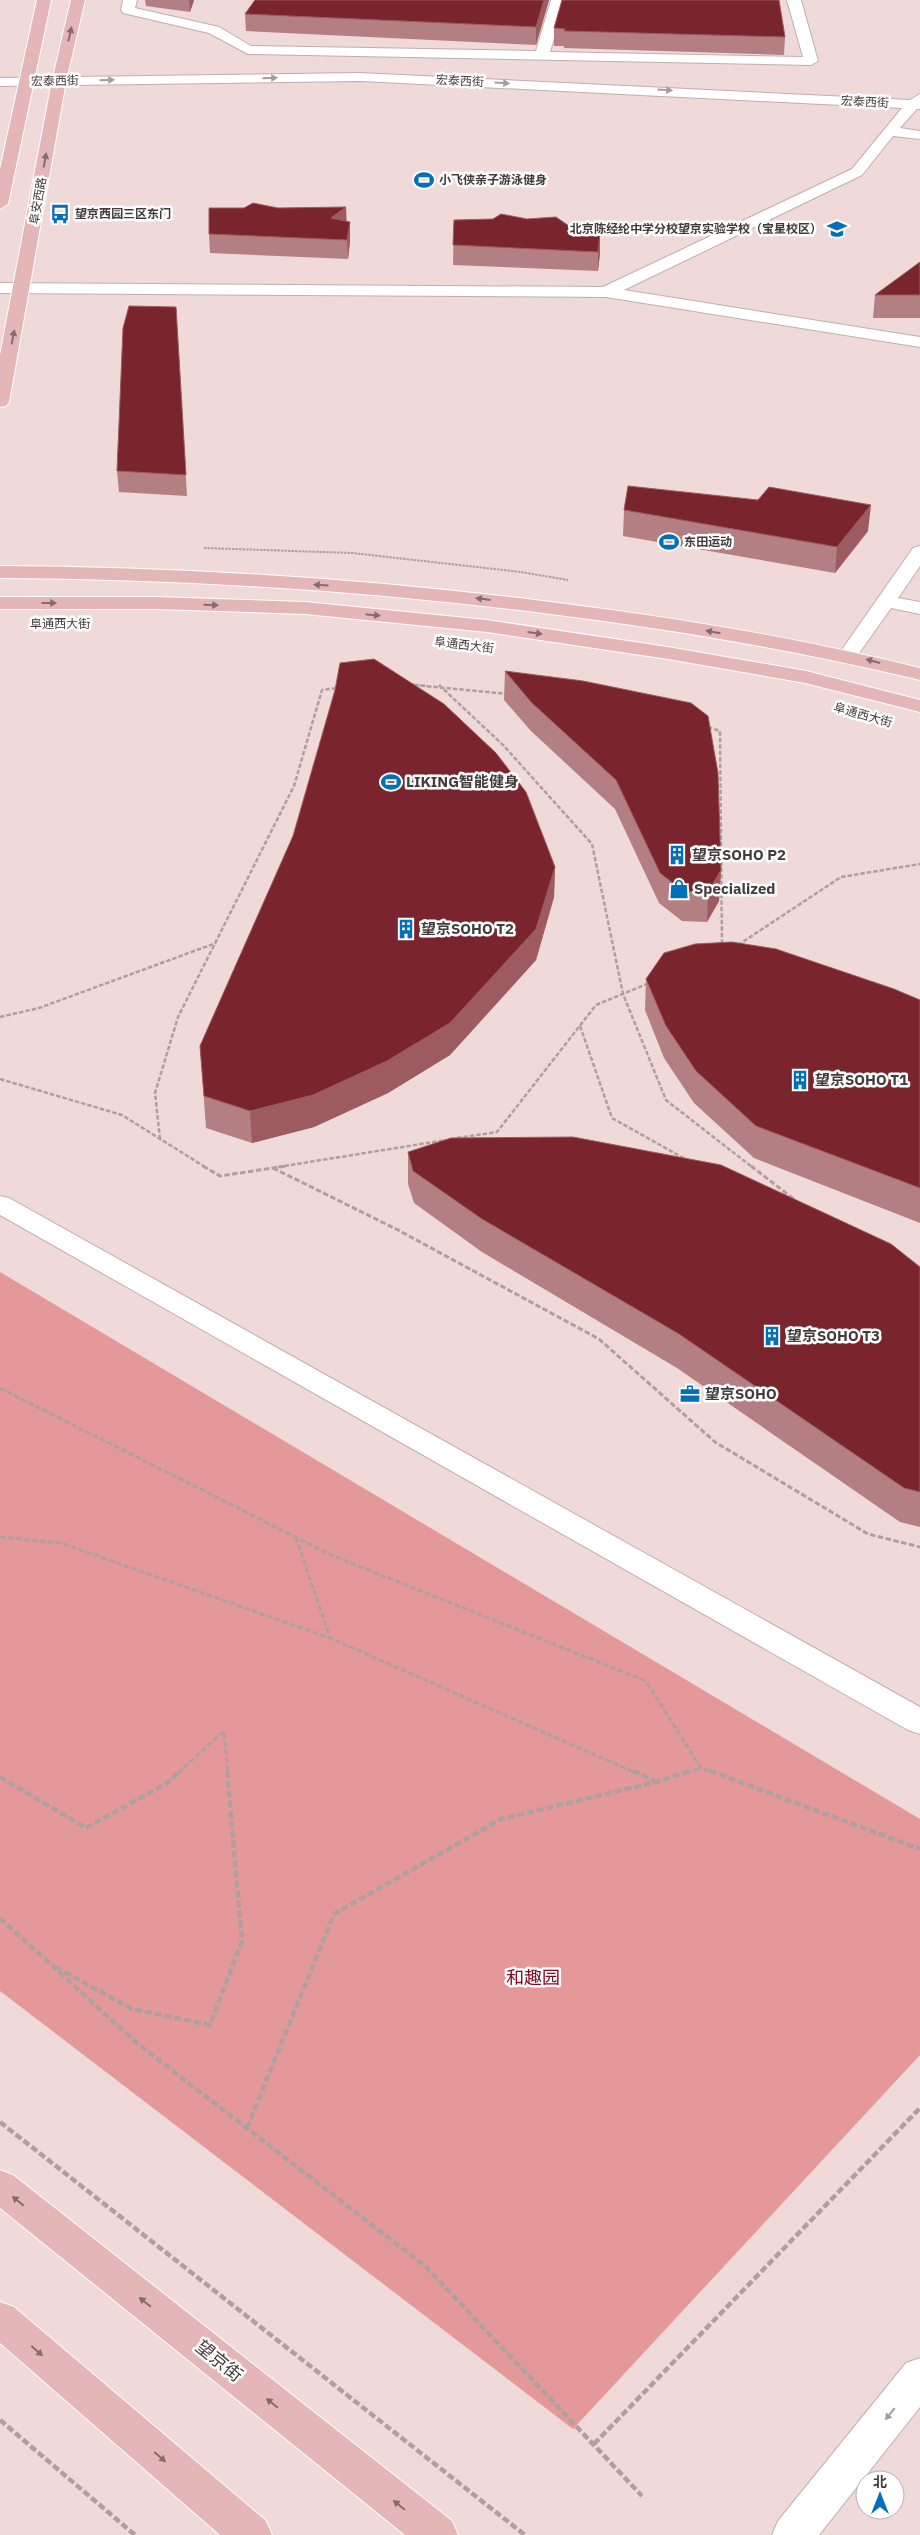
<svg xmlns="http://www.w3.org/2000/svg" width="920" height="2535" font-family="'IBM Plex Sans','Noto Sans SC',sans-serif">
  <rect width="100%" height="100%" fill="#efd9d9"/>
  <polygon fill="#e59899" points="0,1272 920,1819 920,2055 573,2429 0,1991"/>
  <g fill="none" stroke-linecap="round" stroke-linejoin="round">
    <defs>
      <g id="minor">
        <polygon points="123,0 137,0 135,8 219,27 251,46 536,51 551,0 565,0 550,52 803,57 787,0 801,0 818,61 811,65 248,54 209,33 123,13 121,10"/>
        <polygon points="360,73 910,100 920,94 920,109 917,109 900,128 920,131 920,139 893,136 862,175 624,290 920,337 920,347 606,297 0,293 0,283 603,287 852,169 902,108 360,81 0,86 0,78"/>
        <polygon points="920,546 920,566 898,598 920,602 920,614 891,608 855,659 848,661 841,659 838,655 841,651 913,548"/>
        <polygon points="0,1196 9,1198 920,1707 920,1734 908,1730 0,1215"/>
        <polygon points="920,2358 920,2407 819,2535 772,2535 778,2521 906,2363"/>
      </g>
      <g id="major">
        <polygon points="37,0 51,0 8,204 0,209 0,169"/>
        <polygon points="71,0 85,0 66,81 9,402 6,406 0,407 0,355 52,81"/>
        <path d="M0,566C179,567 357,578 535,600C664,616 793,636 920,668V680C793,649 664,628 535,612C357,590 179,579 0,578Z"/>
        <polygon points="0,597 155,597 305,602 487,620 668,647 806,671 920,700 920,712 805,683 668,659 487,632 305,614 155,609 0,609"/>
        <polygon points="0,2170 13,2175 452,2521 458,2535 405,2535 0,2208"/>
        <polygon points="0,2302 14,2307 266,2521 272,2535 220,2535 0,2343"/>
      </g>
    </defs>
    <use href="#minor" stroke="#c2aead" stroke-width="2"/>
    <use href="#major" stroke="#fff" stroke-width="2"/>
    <g stroke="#b09f9f" stroke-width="2" stroke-dasharray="2.5 1" stroke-linecap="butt">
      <polyline points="204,548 352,553 521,572 568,580"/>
      <polyline points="409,684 427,686"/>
    </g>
    <g stroke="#b09f9f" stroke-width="2.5" stroke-dasharray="4.5 2" stroke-linecap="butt">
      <polyline points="414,685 508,694"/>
      <polyline points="439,685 503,745 592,844 623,994 666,1100 752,1167"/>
      <polyline points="708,727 720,731 722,947"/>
      <polyline points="738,945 841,877 920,864"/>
      <polyline points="0,1017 39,1008 216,943"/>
      <polyline points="580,1026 612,1118 685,1159"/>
      <polyline points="0,1079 122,1115 205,1167"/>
      <polyline points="457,1138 497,1132 596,1005 649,983"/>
      <polyline points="160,1139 155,1093 178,1017 294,786 322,690 338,688"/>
      <polyline points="278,1167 446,1140"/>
    </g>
    <g stroke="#b09f9f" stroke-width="3" stroke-dasharray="5.5 2.5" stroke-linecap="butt">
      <polyline points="203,1166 220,1176 286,1166"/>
      <polyline points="751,1166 795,1200"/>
      <polyline points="273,1168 398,1230 599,1339 715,1442 868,1534 920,1547"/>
      <polyline points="0,1388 331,1555 646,1681 701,1768 713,1773"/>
      <polyline points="0,1537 61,1543 330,1638"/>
      <polyline points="296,1537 330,1638 636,1773"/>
      <polyline points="178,1773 224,1731 228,1773"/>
      <polyline points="686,1773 701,1768"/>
    </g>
    <g stroke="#b09f9f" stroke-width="4.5" stroke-dasharray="7 3" stroke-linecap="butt">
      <polyline points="633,1771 655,1781"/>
      <polyline points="710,1771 920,1849"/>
      <polyline points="0,1777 86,1828 167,1783 180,1771"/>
      <polyline points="0,1918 138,2044 425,2266 642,2496"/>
      <polyline points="56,1967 132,2009 210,2025 242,1941 227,1771"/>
      <polyline points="0,2122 525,2535"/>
      <polyline points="247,2128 334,1914 501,1819 656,1782 690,1771"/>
      <polyline points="0,2420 135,2535"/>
      <polyline points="594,2444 920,2108"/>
    </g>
    <use href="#minor" fill="#fff" fill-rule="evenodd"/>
    <use href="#major" fill="#e5b6b7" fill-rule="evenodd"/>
  </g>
  <g fill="#b47f83">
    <polygon points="145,0 194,0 190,12 146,6"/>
    <polygon points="255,0 549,0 536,45 246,31 245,14"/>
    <polygon points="554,28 785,37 784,55 564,48 564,46 554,46"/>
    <polygon points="454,220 572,228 600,233 600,253 598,271 453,265"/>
    <polygon points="347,221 350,241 348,259 210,253 209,234"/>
    <polygon points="920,262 920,318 873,318 875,295"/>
    <polygon points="176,307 187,496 119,492 117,471"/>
    <polygon points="624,510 868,531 835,573 623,536"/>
    <polygon points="505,671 721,870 719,901 707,922 682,921 659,903 615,809 531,731 504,700"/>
    <polygon points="293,836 555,867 554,897 536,960 450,1055 388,1093 314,1127 252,1143 206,1128 200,1046"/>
    <polygon points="646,979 920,1000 920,1223 754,1158 694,1103 664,1058 645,1010"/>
    <polygon points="408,1152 920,1267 920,1527 900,1522 677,1368 482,1252 414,1203 408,1184"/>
  </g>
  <g fill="#9d5b61">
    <polygon points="189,0 194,0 190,12"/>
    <polygon points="544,0 549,0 536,45 536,27"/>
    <polygon points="346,207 347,226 331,218"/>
    <polygon points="350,222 350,241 348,259 347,240"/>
    <polygon points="600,233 600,253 598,271 598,252"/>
    <polygon points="871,505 868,531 835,573 837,547"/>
    <polygon points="555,867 554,897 536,960 450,1055 388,1093 314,1127 252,1143 250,1111"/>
    <polygon points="721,870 719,901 707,922 708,892"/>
  </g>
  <g fill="#7a252d" stroke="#9d5b61">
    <polygon points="255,0 544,0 536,27 245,14"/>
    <polygon points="562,0 779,0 785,37 564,31 565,29 554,28"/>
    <polygon points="253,203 278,208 346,207 331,218 350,222 347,240 209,234 209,208 244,208"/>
    <polygon points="501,214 527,219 556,217 572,228 600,233 598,252 453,245 454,220 493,219"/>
    <polygon points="920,262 920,295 875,295"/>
    <polygon points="129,306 176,307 186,475 117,471 123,328"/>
    <polygon points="628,486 758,500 769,487 871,505 837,547 624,510"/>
    <polygon points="374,659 444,704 496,753 526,792 555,867 536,929 450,1023 387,1061 313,1095 250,1111 204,1096 200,1046 293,836 335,690 340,663"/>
    <polygon points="505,671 583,681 691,703 708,716 718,773 721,870 708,892 683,891 660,873 616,780 531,702"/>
    <polygon points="732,942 776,949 894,989 920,1000 920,1188 756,1126 696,1071 666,1026 646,979 664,953 695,944"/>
    <polygon points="573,1137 721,1165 891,1244 920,1267 920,1492 904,1488 679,1334 482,1219 413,1171 408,1152 451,1138"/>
  </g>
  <defs><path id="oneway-solid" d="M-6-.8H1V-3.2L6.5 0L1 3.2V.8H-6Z" transform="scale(1.25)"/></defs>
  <g fill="#846c6d">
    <use href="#oneway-solid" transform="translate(70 34) rotate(-77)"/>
    <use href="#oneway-solid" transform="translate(45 160) rotate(-80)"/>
    <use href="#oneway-solid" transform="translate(13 337) rotate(-79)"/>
    <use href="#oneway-solid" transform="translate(321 585) rotate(-176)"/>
    <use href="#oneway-solid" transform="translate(483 599) rotate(-173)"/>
    <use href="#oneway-solid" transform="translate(49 603)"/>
    <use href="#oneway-solid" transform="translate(211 605) rotate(2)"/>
    <use href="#oneway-solid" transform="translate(373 615) rotate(6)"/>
    <use href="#oneway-solid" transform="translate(713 632) rotate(-170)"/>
    <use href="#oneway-solid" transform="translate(535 633) rotate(8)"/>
    <use href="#oneway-solid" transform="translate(873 661) rotate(-165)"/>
    <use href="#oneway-solid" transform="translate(18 2201) rotate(-141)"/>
    <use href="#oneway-solid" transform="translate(145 2302) rotate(-141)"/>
    <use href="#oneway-solid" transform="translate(37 2351) rotate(41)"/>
    <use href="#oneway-solid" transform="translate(272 2403) rotate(-141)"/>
    <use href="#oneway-solid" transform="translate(160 2457) rotate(41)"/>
    <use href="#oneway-solid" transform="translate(399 2505) rotate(-141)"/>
  </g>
  <g fill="#a19d9d">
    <use href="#oneway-solid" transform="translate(270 78) rotate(-1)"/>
    <use href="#oneway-solid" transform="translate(107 80) rotate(-1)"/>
    <use href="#oneway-solid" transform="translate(502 83) rotate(3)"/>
    <use href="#oneway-solid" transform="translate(665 90) rotate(3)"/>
    <use href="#oneway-solid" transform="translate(890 2414) rotate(129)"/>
  </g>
  <defs>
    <symbol id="stadium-bare" viewBox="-9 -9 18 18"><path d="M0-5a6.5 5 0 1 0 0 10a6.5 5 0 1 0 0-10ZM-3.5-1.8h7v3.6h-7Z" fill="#0070ba" stroke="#fff" stroke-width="2.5" paint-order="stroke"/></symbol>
    <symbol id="bus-bare" viewBox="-9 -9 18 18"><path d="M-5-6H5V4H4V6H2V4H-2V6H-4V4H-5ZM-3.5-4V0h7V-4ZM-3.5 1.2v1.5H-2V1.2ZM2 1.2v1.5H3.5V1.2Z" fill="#0070ba" stroke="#fff" stroke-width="2.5" paint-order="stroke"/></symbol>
    <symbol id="school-bare" viewBox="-9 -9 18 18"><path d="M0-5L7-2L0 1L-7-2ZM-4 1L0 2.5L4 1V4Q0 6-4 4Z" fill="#0070ba" stroke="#fff" stroke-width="2.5" paint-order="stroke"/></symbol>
    <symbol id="building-bare" viewBox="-9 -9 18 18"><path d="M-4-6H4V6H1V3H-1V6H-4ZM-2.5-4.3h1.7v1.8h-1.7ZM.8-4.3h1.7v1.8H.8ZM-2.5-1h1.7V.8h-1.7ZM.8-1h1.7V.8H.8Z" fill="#0070ba" stroke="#fff" stroke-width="2.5" paint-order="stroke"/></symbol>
    <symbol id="shop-bare" viewBox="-9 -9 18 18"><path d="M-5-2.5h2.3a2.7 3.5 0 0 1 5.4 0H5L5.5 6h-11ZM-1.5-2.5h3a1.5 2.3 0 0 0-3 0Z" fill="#0070ba" stroke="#fff" stroke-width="2.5" paint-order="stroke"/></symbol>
    <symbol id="office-bare" viewBox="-9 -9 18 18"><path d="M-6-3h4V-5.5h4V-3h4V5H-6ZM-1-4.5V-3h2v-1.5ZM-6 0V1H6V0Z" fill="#0070ba" stroke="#fff" stroke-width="2.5" paint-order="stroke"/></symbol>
  </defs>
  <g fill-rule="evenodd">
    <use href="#stadium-bare" x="410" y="166" width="28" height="28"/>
    <use href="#bus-bare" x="46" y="200" width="28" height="28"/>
    <use href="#school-bare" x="823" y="215" width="28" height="28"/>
    <use href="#stadium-bare" x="655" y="528" width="28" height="28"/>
    <use href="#stadium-bare" x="377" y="768" width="28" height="28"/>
    <use href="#building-bare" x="663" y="841" width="28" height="28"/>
    <use href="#shop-bare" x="665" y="875" width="28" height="28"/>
    <use href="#building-bare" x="392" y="915" width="28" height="28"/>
    <use href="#building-bare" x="786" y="1066" width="28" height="28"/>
    <use href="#building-bare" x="758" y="1322" width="28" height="28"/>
    <use href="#office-bare" x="676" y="1380" width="28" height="28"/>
  </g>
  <g text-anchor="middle" stroke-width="5" stroke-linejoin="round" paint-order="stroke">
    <g font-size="12" fill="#433b3b" stroke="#fff">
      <text transform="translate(55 81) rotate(-1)" y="4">宏泰西街</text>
      <text transform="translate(460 81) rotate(3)" y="4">宏泰西街</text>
      <text transform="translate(865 102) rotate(3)" y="4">宏泰西街</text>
      <text transform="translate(38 201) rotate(-80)" y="4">阜安西路</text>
      <text x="60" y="628">阜通西大街</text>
      <text transform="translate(464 645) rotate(7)" y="4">阜通西大街</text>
      <text transform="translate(863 715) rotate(16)" y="4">阜通西大街</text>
    </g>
    <g font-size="12" font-weight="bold" fill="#433b3b" stroke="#fff" text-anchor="start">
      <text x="439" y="184">小飞侠亲子游泳健身</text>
      <text x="75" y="218">望京西园三区东门</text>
      <text x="822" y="233" text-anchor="end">北京陈经纶中学分校望京实验学校（宝星校区）</text>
      <text x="684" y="546">东田运动</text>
    </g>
    <g font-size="15" font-weight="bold" fill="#433b3b" stroke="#fff" text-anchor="start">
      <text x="406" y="787">LIKING智能健身</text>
      <text x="692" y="860">望京SOHO P2</text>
      <text x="694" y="894">Specialized</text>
      <text x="421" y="934">望京SOHO T2</text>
      <text x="815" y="1085">望京SOHO T1</text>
      <text x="787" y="1341">望京SOHO T3</text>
      <text x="705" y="1399">望京SOHO</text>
    </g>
    <g font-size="18" fill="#820b24" stroke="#fff">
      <text x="533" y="1984">和趣园</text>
    </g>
    <g font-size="18" fill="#433b3b" stroke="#fff">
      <text transform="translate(219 2361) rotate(39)" y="6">望京街</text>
    </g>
  </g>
  <g transform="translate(880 2495)"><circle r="24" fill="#ffffff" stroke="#b4b1b1"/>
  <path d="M0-4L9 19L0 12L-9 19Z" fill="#0070ba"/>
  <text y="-8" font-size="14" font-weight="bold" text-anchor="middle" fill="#433b3b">北</text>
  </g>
</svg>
